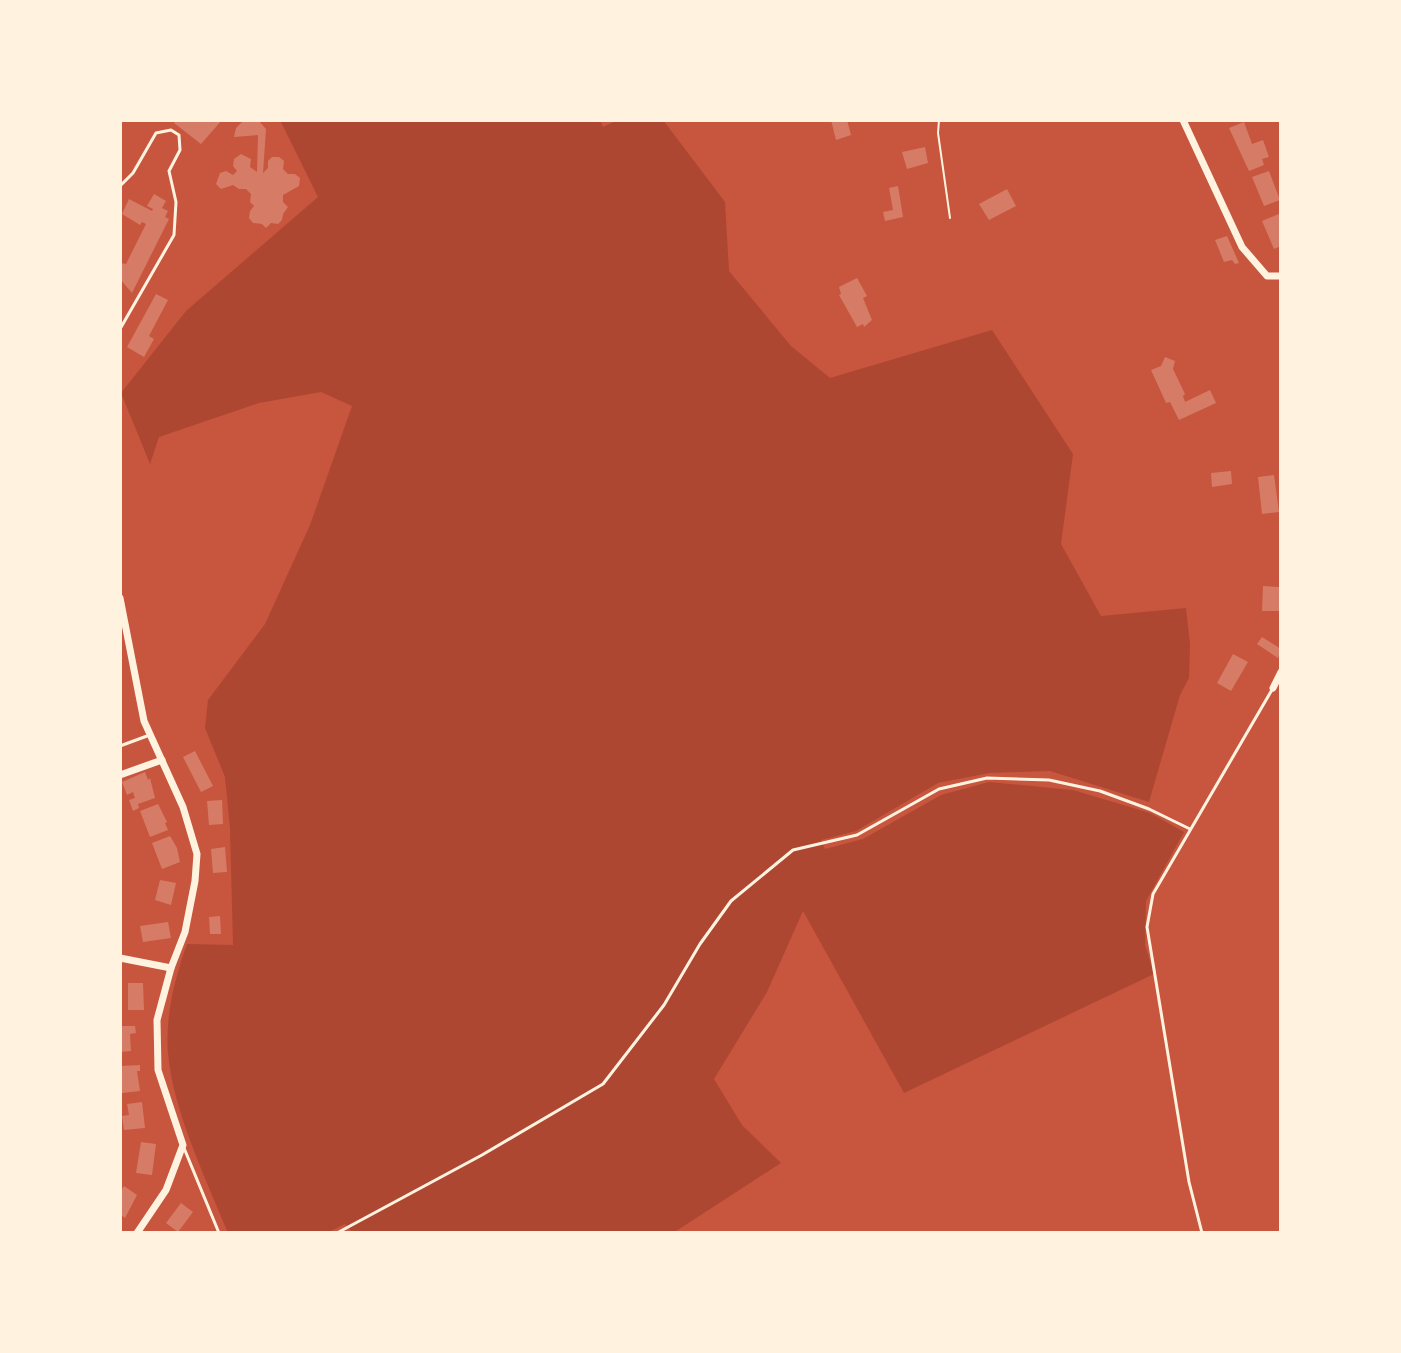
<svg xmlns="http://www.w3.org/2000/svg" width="1401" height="1353" font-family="Manrope,sans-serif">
  <rect width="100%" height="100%" fill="#c8553d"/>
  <path fill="#ae4732" d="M280,120H600L603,127L618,120H663L725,202L729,271L791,346L830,378L992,330L1073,454L1061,544L1101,616L1186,608L1190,644L1189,678L1180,695L1149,802L1050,771L989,773L938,783L856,831L821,840L825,849L863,839L941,795L989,782L1073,790L1150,813L1184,832L1146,901L1145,945L1154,974L904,1093L803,911L767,992L714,1079L742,1125L781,1163L673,1233H353L345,1224L327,1233H228C206,1179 173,1111 168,1053C165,1016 175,978 187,944L233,945L230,828L225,777L205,728L208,700L265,624L310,525L352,406L321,392L259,403L159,437L150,464L121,393L186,311L318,197Z"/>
  <g fill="#d67c66">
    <polygon points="176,120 222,120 201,144 174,123"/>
    <polygon points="244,120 258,120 266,129 263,173 268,168 268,161 272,157 279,157 284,161 283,169 288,174 295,174 300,178 299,186 283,195 283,202 288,207 283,214 282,220 278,224 271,223 266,228 262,224 253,223 249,218 250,211 254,206 250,202 251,194 246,189 239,189 233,185 221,189 216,184 220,173 226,171 233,175 237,171 233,166 234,159 241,154 251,159 250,167 257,172 258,135 234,137 236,128"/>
    <polygon points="831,120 847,120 851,135 836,140"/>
    <polygon points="1244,122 1252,144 1263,140 1269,157 1262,159 1264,165 1249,171 1229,128"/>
    <polygon points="925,147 928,163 907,169 902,152"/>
    <polygon points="1269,171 1280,200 1264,206 1252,177"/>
    <polygon points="898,186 903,217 885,221 883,212 893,210 889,188"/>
    <polygon points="1007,189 1016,206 989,220 979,204"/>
    <polygon points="154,194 166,201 162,208 168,211 165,217 169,219 132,293 120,279 121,263 126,264 146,224 142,222 140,225 122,214 129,199 152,211 153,209 147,206"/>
    <polygon points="1281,213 1281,246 1274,249 1262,221"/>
    <polygon points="1227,236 1239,263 1235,264 1232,260 1224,262 1215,240"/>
    <polygon points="857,278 867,296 863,298 872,320 864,327 863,324 857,327 839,295 841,294 839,287"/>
    <polygon points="156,294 168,300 149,336 154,339 144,357 127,347"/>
    <polygon points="1165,357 1175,361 1173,369 1185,394 1183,396 1185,402 1210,390 1216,403 1179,420 1170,402 1166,403 1151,370 1161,366"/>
    <polygon points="1231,471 1232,484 1212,487 1211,473"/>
    <polygon points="1274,475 1279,512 1262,514 1258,477"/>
    <polygon points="1263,586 1279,587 1280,611 1262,611"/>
    <polygon points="1262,637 1281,649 1278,658 1257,644"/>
    <polygon points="1233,654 1248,662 1231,691 1217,683"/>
    <polygon points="195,751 213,786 201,792 183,757"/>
    <polygon points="145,772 148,780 150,778 155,798 138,804 139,808 133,811 129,800 135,798 133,792 127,795 122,782"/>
    <polygon points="222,800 223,824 209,825 207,801"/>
    <polygon points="158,804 167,822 165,823 168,830 150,837 140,811"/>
    <polygon points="170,836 177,848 180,862 162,869 152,843"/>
    <polygon points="225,847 227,872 213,873 211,849"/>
    <polygon points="160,880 176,883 171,905 155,900"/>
    <polygon points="220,916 221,934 210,934 209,917"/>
    <polygon points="168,922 171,938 143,942 140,926"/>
    <polygon points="128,983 143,983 144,1010 128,1010"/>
    <polygon points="120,1026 135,1026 136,1033 130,1034 131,1051 120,1052"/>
    <polygon points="140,1065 140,1071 137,1071 140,1091 122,1093 120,1066"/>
    <polygon points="142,1102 145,1128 124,1130 122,1116 129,1115 127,1104"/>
    <polygon points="141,1142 156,1144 152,1175 136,1173"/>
    <polygon points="124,1186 137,1195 125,1218 120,1214 120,1192"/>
    <polygon points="181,1203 193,1212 178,1232 166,1223"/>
  </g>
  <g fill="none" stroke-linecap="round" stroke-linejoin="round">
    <polyline stroke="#fff3e0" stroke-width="2" points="939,120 938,133 950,218"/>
    <g stroke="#fff3e0" stroke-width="3">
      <polyline points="120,186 133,173 156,133 171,130 179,135 180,150 169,171 176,202 174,235 120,329"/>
      <polyline points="120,746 147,736"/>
      <polyline points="184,1148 219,1233"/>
      <polyline points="337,1233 482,1155 603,1084 664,1005 700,944 731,901 793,850 857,835 939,789 987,778 1049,780 1100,791 1149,809 1190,829"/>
      <polyline points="1202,1233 1189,1182 1147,927 1153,894 1273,688"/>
    </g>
    <g stroke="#fff3e0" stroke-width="7">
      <polyline points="1183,120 1242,247 1267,276 1281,276"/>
      <polyline points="120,598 144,721 183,807 197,854 195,881 185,932 171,968 157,1020 158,1070 183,1145 166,1190 137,1233"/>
      <polyline points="1273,688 1281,672"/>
      <polyline points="120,775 162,760"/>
      <polyline points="120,958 171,968"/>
    </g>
  </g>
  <rect width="1401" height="1353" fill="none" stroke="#fff3e0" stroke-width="244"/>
</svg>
